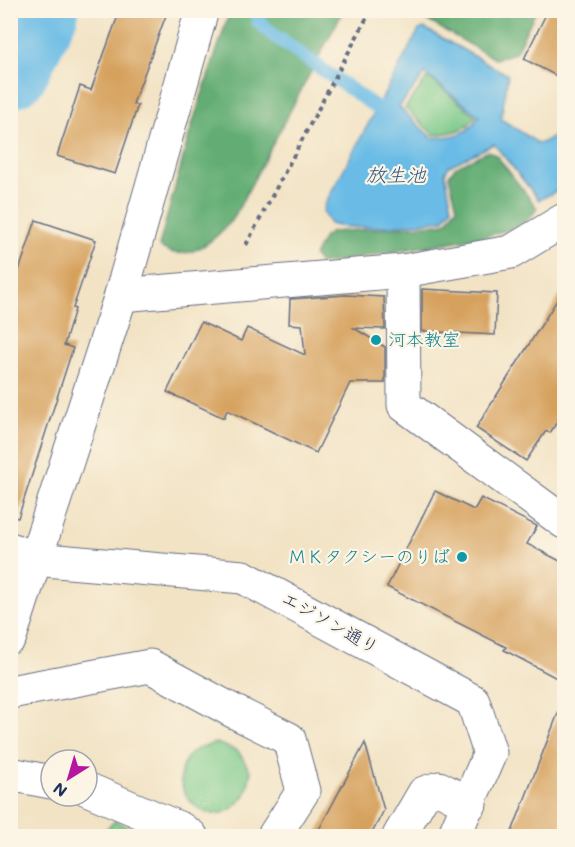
<svg xmlns="http://www.w3.org/2000/svg" width="575" height="847" font-family="Mali,'Klee One',sans-serif">
  <rect width="100%" height="100%" fill="#fcf5e5"/>
  <filter id="ink" filterUnits="userSpaceOnUse"><feTurbulence type="fractalNoise" baseFrequency=".0167" numOctaves="2"/><feDisplacementMap in="SourceGraphic" scale="12" xChannelSelector="R" yChannelSelector="G"/><feConvolveMatrix kernelMatrix="1 2 1 2 8 2 1 2 1" color-interpolation-filters="sRGB"/></filter>
  <filter id="wash" filterUnits="userSpaceOnUse"><feTurbulence type="fractalNoise" baseFrequency=".008" numOctaves="4" result="noise"/><feDisplacementMap in="SourceGraphic" scale="24" xChannelSelector="R" yChannelSelector="G"/><feGaussianBlur stdDeviation="1.35" result="paint"/><feColorMatrix in="noise" values="0 0 0 0 0 0 0 0 0 0 0 0 0 0 0 0 0 1.4 0 .05"/><feComposite in="paint" operator="in"/></filter>
  <g filter="url(#wash)">
    <rect width="100%" height="100%" fill="#f2e3c5"/>
    <g fill="#7ac989" stroke="#4a7c74" stroke-width="1.5">
      <path d="M428,77L476,116C463,133 454,132 434,135L405,108Z"/>
      <path d="M216,743L238,751L251,772C249,779 248,788 245,795C243,798 239,802 236,805C206,834 160,784 191,753C196,748 209,745 216,743Z"/>
      <polygon points="115,821 147,836 102,836 101,834"/>
    </g>
    <g fill="#63ad75" stroke="#3f6e6a" stroke-width="1.5">
      <path d="M230,11H343L234,217C217,239 186,267 159,246L192,125Z"/>
      <polygon points="423,11 536,11 515,53 495,59 428,21"/>
      <path d="M488,151L497,156L537,208C528,226 505,231 487,236L320,264L314,256L324,237L332,232L441,224L447,222L457,207L449,176L455,167Z"/>
    </g>
    <path fill="#6abce6" stroke="#4276a2" stroke-width="1.5" fill-rule="evenodd" d="M424,28L508,75L501,119L539,144L564,132V187L539,200L494,144L449,166L445,173L452,208L443,220C415,223 356,232 330,224L323,212L325,204L419,30ZM425,74L479,116C466,137 455,136 432,138L399,107Z"/>
    <g fill="none" stroke-linecap="round" stroke-linejoin="round">
      <polyline stroke="#6abce6" stroke-width="14" points="255,10 258,21 272,34 377,108"/>
      <polyline stroke="#6abce6" stroke-width="78" points="10,69 40,10"/>
    </g>
    <g id="blocks">
      <g fill="#d6a15d">
        <polygon points="120,10 168,10 133,104 138,105 115,174 57,156 80,86 91,90"/>
        <polygon points="548,10 564,10 564,80 524,59"/>
        <polygon points="36,220 96,240 73,308 75,309 64,345 73,348 18,518 10,517 10,297"/>
        <polygon points="422,289 497,293 495,335 422,331"/>
        <polygon points="564,289 564,411 550,433 546,431 526,461 476,428"/>
        <polygon points="346,295 384,297 385,329 354,328 385,347 385,383 350,383 316,453 227,410 224,418 167,392 201,322 241,341 247,328 305,355 302,325 289,324 290,299"/>
        <polygon points="435,491 474,510 481,498 537,526 527,544 564,563 564,682 504,650 506,647 387,587"/>
        <polygon points="562,703 564,703 564,837 510,837"/>
        <polygon points="365,743 384,810 370,837 315,837"/>
      </g>
    </g>
  </g>
  <g filter="url(#ink)">
    <use href="#blocks" fill-opacity="0" stroke="#666e82" stroke-width="1.5"/>
    <g fill="none" stroke-linecap="round" stroke-linejoin="round">
      <defs>
        <g id="minor">
          <polyline points="403,271 404,405 564,522"/>
          <polyline points="121,295 403,271 511,252 564,220"/>
          <polyline points="10,549 34,559 243,577 473,701 490,753 454,836"/>
          <polyline points="10,637 121,295 202,10"/>
          <polyline points="10,692 150,666 233,711 289,739 303,791 274,836"/>
          <polyline points="10,774 51,782"/>
          <polyline points="87,789 181,829 191,836"/>
          <polyline points="399,836 424,793 439,788 470,804"/>
        </g>
      </defs>
      <use href="#minor" stroke="#666e82" stroke-width="35"/>
      <polyline stroke="#666e82" stroke-width="4" stroke-dasharray="4.5 4.5" stroke-linecap="butt" points="246,245 371,10"/>
      <use href="#minor" stroke="#fff" stroke-width="33"/>
    </g>
  </g>
  <g fill="#0f9aa8" stroke="#fcf5e5" stroke-width="2">
    <circle cx="376" cy="340" r="6"/>
    <circle cx="462" cy="557" r="6"/>
  </g>
  <g text-anchor="middle" stroke-width="4.5" stroke-linejoin="round" paint-order="stroke">
    <g font-size="18" fill="#0d838f" stroke="#fcf5e5" text-anchor="start">
      <text x="388" y="346">河本教室</text>
      <text x="450" y="563" text-anchor="end">ＭＫタクシーのりば</text>
    </g>
    <g font-size="18" fill="#1b2f5e" stroke="#fcf5e5">
      <text transform="translate(330 623) rotate(29)" y="6">エジソン通り</text>
    </g>
    <g font-size="20" font-style="italic" fill="#335987" stroke="#fcf5e5">
      <text x="396" y="182">放生池</text>
    </g>
  </g>
  <rect width="575" height="847" fill="none" stroke="#fcf5e5" stroke-width="36"/>
  <g transform="translate(69 778) rotate(217)"><circle r="28" fill="#fcf5e5" stroke="#a2a6af" stroke-width="1.5"/>
  <path d="M0-4.5L10 22L0 15L-10 22Z" fill="#b5179e"/>
  <text y="-9" font-size="16" font-weight="bold" text-anchor="middle" fill="#1b2f5e">N</text>
  </g>
</svg>
